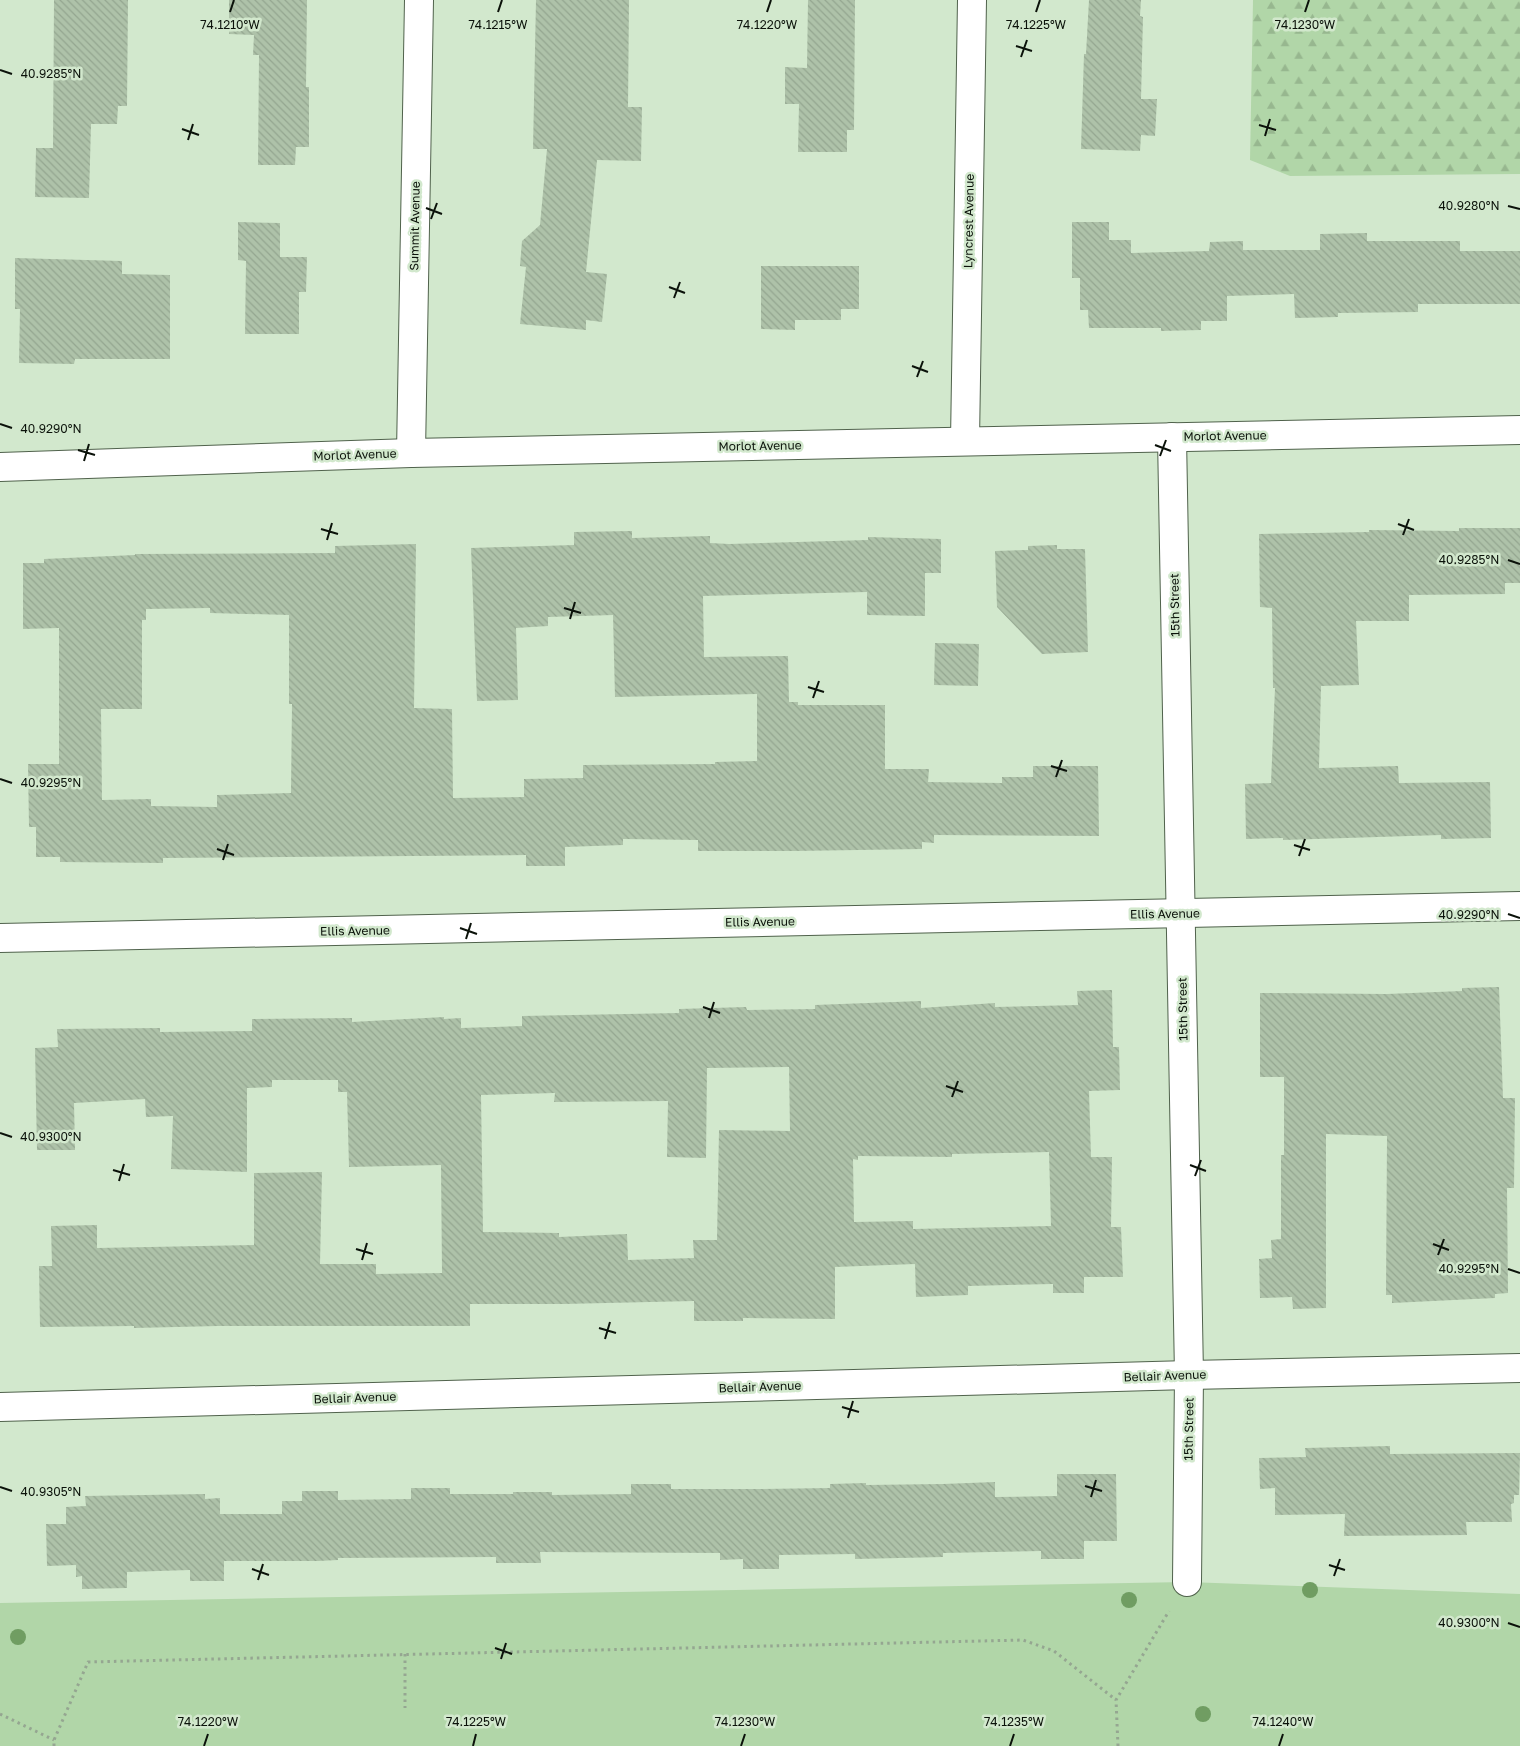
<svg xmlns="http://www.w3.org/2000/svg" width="1520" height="1746" font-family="'Golos Text',sans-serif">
  <defs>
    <pattern id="forest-firs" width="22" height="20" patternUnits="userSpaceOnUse" patternTransform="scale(1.25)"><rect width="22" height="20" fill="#b1d6a8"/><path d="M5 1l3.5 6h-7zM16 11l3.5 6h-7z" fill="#97b78f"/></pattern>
    <pattern id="building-back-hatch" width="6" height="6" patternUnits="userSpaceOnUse" patternTransform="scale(1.25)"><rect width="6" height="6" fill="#aec2a9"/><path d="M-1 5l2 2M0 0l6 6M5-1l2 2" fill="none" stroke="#94a690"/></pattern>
  </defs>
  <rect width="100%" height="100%" fill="#d2e8cd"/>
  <polygon fill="#b1d6a8" points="1187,1582 1520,1594 1520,1746 0,1746 0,1603"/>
  <polygon fill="url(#forest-firs)" points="1253,0 1520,0 1520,174 1290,176 1250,160"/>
  <g fill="url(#building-back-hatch)" fill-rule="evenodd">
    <polygon points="54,0 128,0 127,106 118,106 117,124 91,124 89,198 35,197 36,148 53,148"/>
    <polygon points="229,0 307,0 306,87 309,87 309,147 296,147 295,165 258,165 259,55 253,55 254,35 229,34"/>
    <polygon points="536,0 629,0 628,107 642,107 641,161 597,160 586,272 607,274 602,322 586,320 586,330 520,324 526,267 520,266 522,241 540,225 547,149 533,149"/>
    <polygon points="808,0 855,0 854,130 847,130 847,152 798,152 799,104 785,104 785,67 807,68"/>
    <polygon points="1089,0 1141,0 1140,16 1143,17 1141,99 1157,99 1155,136 1141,135 1140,151 1081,149 1084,54 1086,54"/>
    <polygon points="238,222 280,223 280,257 307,257 306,292 299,292 299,334 245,334 246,261 238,260"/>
    <polygon points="1072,222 1109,222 1109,240 1131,240 1131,253 1209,251 1210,242 1243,241 1243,250 1320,250 1320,234 1367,233 1367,241 1460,241 1460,251 1520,251 1520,304 1418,304 1418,312 1338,313 1338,317 1295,318 1294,294 1227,296 1227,321 1201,321 1201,330 1161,331 1161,328 1089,328 1088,310 1080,310 1080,278 1072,278"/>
    <polygon points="15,258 122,261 122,274 170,275 170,359 75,359 74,364 19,363 20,309 15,309"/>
    <polygon points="761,266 859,266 859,309 841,309 841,320 795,320 795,330 761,329"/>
    <polygon points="1459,528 1520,528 1520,583 1505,583 1505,594 1409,595 1409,621 1356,621 1359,685 1321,686 1319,768 1398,766 1399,783 1490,782 1491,838 1441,839 1441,835 1283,840 1283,838 1246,839 1245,784 1271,783 1275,688 1273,688 1272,608 1260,607 1259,534 1369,532 1369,530 1459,531"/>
    <path d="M632,531V538L710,536V543L729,544L868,540V537L941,539V573H925V616L867,615V592L703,596L704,657L788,656L789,702H798V705H885V769H929L928,782L1002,783V777H1033V766H1098L1099,836L934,835V843L922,842V849L795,851H698V840L623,839V845L565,847V866H526V855L163,858V863L60,862V857H36V827H29L28,764H59V628L23,629V563H44V559L135,555V554L335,553V546L416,544L414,708L452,709L453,798L524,797V779L583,778V765L715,764V762L757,761V694L615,697L613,615L548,617V626L516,628L518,700L477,701L471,548L574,545V532ZM210,608V613L289,615V704H292L291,793L217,795V807L151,806V799L102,800L101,709H142V620H146V609Z"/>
    <polygon points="1057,545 1057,549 1085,549 1088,652 1042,654 997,607 995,551 1028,550 1028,546"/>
    <polygon points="935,643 979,644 978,686 934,685"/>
    <polygon points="1499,987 1503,1098 1515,1098 1514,1188 1507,1188 1508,1293 1495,1294 1495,1298 1392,1303 1392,1295 1386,1295 1387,1136 1326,1134 1326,1308 1293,1309 1292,1297 1260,1298 1259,1259 1272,1258 1271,1240 1281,1239 1281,1155 1284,1155 1284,1077 1260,1077 1260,993 1387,994 1462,991 1462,988"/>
    <path d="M1112,990L1113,1047H1119L1120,1090L1089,1091L1091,1157H1112L1111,1227H1121L1123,1277H1084V1293H1053V1284L968,1286V1295L916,1297L915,1264L835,1267V1319L743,1318V1321H694V1301L563,1304H470V1326H218L134,1328V1326L40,1327L39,1266H52L51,1226L97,1225V1248L254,1245V1173L322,1172L320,1264H376V1274L442,1273L441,1165L349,1167L347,1092H338V1080H272V1087L247,1088V1172L171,1169L173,1116L146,1117L145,1099L74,1103L75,1150H37L35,1048L58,1047L57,1029L160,1028V1032L252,1031V1019L352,1018V1022L444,1017V1019L461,1018V1028L522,1026V1016L679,1013V1009L746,1007L747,1010L815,1009V1005L921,1001V1008L995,1003V1007L1078,1005L1077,991ZM789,1067L790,1131L719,1130L717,1240H693L694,1258L628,1260L627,1234L559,1237V1233L483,1232L481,1095L555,1093L554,1102L668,1101L667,1157L706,1158L707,1068ZM1049,1152L1051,1226L913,1229V1221L854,1222L853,1159L858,1160V1156L952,1157V1154Z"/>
    <polygon points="1390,1446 1390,1454 1520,1453 1519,1495 1514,1495 1514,1503 1511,1504 1512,1522 1466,1522 1467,1535 1344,1536 1345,1514 1275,1515 1275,1488 1260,1489 1259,1458 1306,1457 1305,1448"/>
    <polygon points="1057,1474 1116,1474 1117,1541 1084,1541 1084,1559 1041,1559 1041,1551 943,1553 943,1557 855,1559 855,1554 779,1555 779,1569 743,1569 743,1559 720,1560 720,1553 540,1552 541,1563 496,1563 496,1557 338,1558 338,1560 318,1561 224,1561 224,1581 190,1581 190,1570 127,1572 127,1588 82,1589 82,1576 76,1577 76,1565 47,1566 46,1524 66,1524 66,1507 86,1506 85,1496 205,1494 205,1499 220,1498 220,1514 282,1514 282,1501 302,1501 302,1491 338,1491 338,1500 411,1499 411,1488 450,1488 450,1494 513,1494 513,1492 552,1492 552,1495 631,1494 631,1484 671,1484 671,1489 762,1489 830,1488 830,1484 866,1483 866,1485 943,1484 995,1482 995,1497 1057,1496"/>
  </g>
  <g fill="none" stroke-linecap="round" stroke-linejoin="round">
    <defs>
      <g id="minor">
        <polyline points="1172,437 1189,1375 1187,1582"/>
        <polyline points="965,441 972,0"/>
        <polyline points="411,453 419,0"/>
        <polyline points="0,467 411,453 1520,430"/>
        <polyline points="0,938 1520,906"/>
        <polyline points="0,1407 1189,1375 1520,1368"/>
      </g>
    </defs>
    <use href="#minor" stroke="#50624c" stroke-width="30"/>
    <g stroke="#95a691" stroke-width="3" stroke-dasharray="2.5 4" stroke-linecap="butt">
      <polyline points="405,1654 405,1708"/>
      <polyline points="0,1714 54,1740"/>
      <polyline points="54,1746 54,1740 88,1662 1023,1640 1054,1651 1116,1700"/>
      <polyline points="1118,1746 1116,1700 1169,1611"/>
    </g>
    <use href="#minor" stroke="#fff" stroke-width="28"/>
  </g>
  <g fill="#709d62">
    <circle cx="1310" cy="1590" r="8"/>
    <circle cx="1129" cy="1600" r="8"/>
    <circle cx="18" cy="1637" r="8"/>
    <circle cx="1203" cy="1714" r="8"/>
  </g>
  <path fill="none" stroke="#0b120a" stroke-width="2" d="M230,12L234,0M498,12L502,0M767,12L771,0M1036,12L1040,0M1305,12L1309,0M1016,46L1032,51M1021,57L1027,40M0,70L12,74M1259,125L1276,130M182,129L199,135M1265,136L1270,119M188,140L193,124M1508,206L1520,209M426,208L442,214M431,219L437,203M669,287L685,293M674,298L680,282M912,366L928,372M917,377L923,361M0,424L12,428M1155,445L1171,451M78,450L95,455M1160,456L1166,440M84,461L89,444M1398,524L1414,530M321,529L338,534M1403,535L1409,519M327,540L332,523M1508,560L1520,564M564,608L581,613M570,619L575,602M808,687L824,692M813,698L819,681M1051,766L1067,771M1056,777L1062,760M0,779L12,783M1294,845L1310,850M217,849L234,855M1299,856L1305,839M223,860L228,844M1508,914L1520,918M460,928L477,934M466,939L471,923M703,1007L720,1013M709,1018L714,1002M946,1086L963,1092M952,1097L958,1081M0,1133L12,1137M1190,1165L1206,1171M113,1170L130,1175M1195,1176L1201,1160M119,1181L124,1164M1433,1244L1449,1250M356,1249L373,1254M1438,1255L1444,1239M362,1260L367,1243M1508,1269L1520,1273M599,1328L616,1333M605,1339L610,1322M842,1407L859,1412M848,1418L853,1401M1085,1486L1102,1491M0,1487L12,1491M1091,1497L1096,1480M1329,1565L1345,1570M252,1569L269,1575M1334,1576L1340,1559M258,1580L263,1564M1508,1623L1520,1627M495,1648L512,1654M501,1659L506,1643M204,1746L208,1734M473,1746L476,1734M741,1746L745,1734M1010,1746L1014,1734M1279,1746L1283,1734"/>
  <g text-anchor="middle" stroke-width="5" stroke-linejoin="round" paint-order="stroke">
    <g font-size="12" fill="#0b120a" stroke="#d2e8cd">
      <text transform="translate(969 221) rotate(-89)" y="4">Lyncrest Avenue</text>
      <text transform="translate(415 226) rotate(-89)" y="4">Summit Avenue</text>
      <text transform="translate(1225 436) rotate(-1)" y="4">Morlot Avenue</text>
      <text transform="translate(760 446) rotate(-1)" y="4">Morlot Avenue</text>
      <text transform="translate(355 455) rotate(-2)" y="4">Morlot Avenue</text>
      <text transform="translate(1175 605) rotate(-91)" y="4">15th Street</text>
      <text transform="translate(1165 914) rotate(-1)" y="4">Ellis Avenue</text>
      <text transform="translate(760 922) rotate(-1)" y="4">Ellis Avenue</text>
      <text transform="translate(355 931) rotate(-1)" y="4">Ellis Avenue</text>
      <text transform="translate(1183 1009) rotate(-91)" y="4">15th Street</text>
      <text transform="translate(1165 1376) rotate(-2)" y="4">Bellair Avenue</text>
      <text transform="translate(760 1387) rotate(-2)" y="4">Bellair Avenue</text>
      <text transform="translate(355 1398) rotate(-2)" y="4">Bellair Avenue</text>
      <text transform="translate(1189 1429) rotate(-89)" y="4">15th Street</text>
    </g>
  </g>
  <g font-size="12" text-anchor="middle" fill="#0b120a" stroke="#d2e8cd" stroke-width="5" stroke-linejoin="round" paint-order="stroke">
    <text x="230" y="29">74.1210°W</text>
    <text x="498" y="29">74.1215°W</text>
    <text x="767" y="29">74.1220°W</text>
    <text x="1036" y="29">74.1225°W</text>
    <text x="1305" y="29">74.1230°W</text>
    <text x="51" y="78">40.9285°N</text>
    <text x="1469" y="210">40.9280°N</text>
    <text x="51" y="433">40.9290°N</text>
    <text x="1469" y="564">40.9285°N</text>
    <text x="51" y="787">40.9295°N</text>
    <text x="1469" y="919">40.9290°N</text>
    <text x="51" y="1141">40.9300°N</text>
    <text x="1469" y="1273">40.9295°N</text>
    <text x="51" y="1496">40.9305°N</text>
    <text x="1469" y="1627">40.9300°N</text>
    <text x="208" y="1726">74.1220°W</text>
    <text x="476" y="1726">74.1225°W</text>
    <text x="745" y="1726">74.1230°W</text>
    <text x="1014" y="1726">74.1235°W</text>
    <text x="1283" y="1726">74.1240°W</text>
  </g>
</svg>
